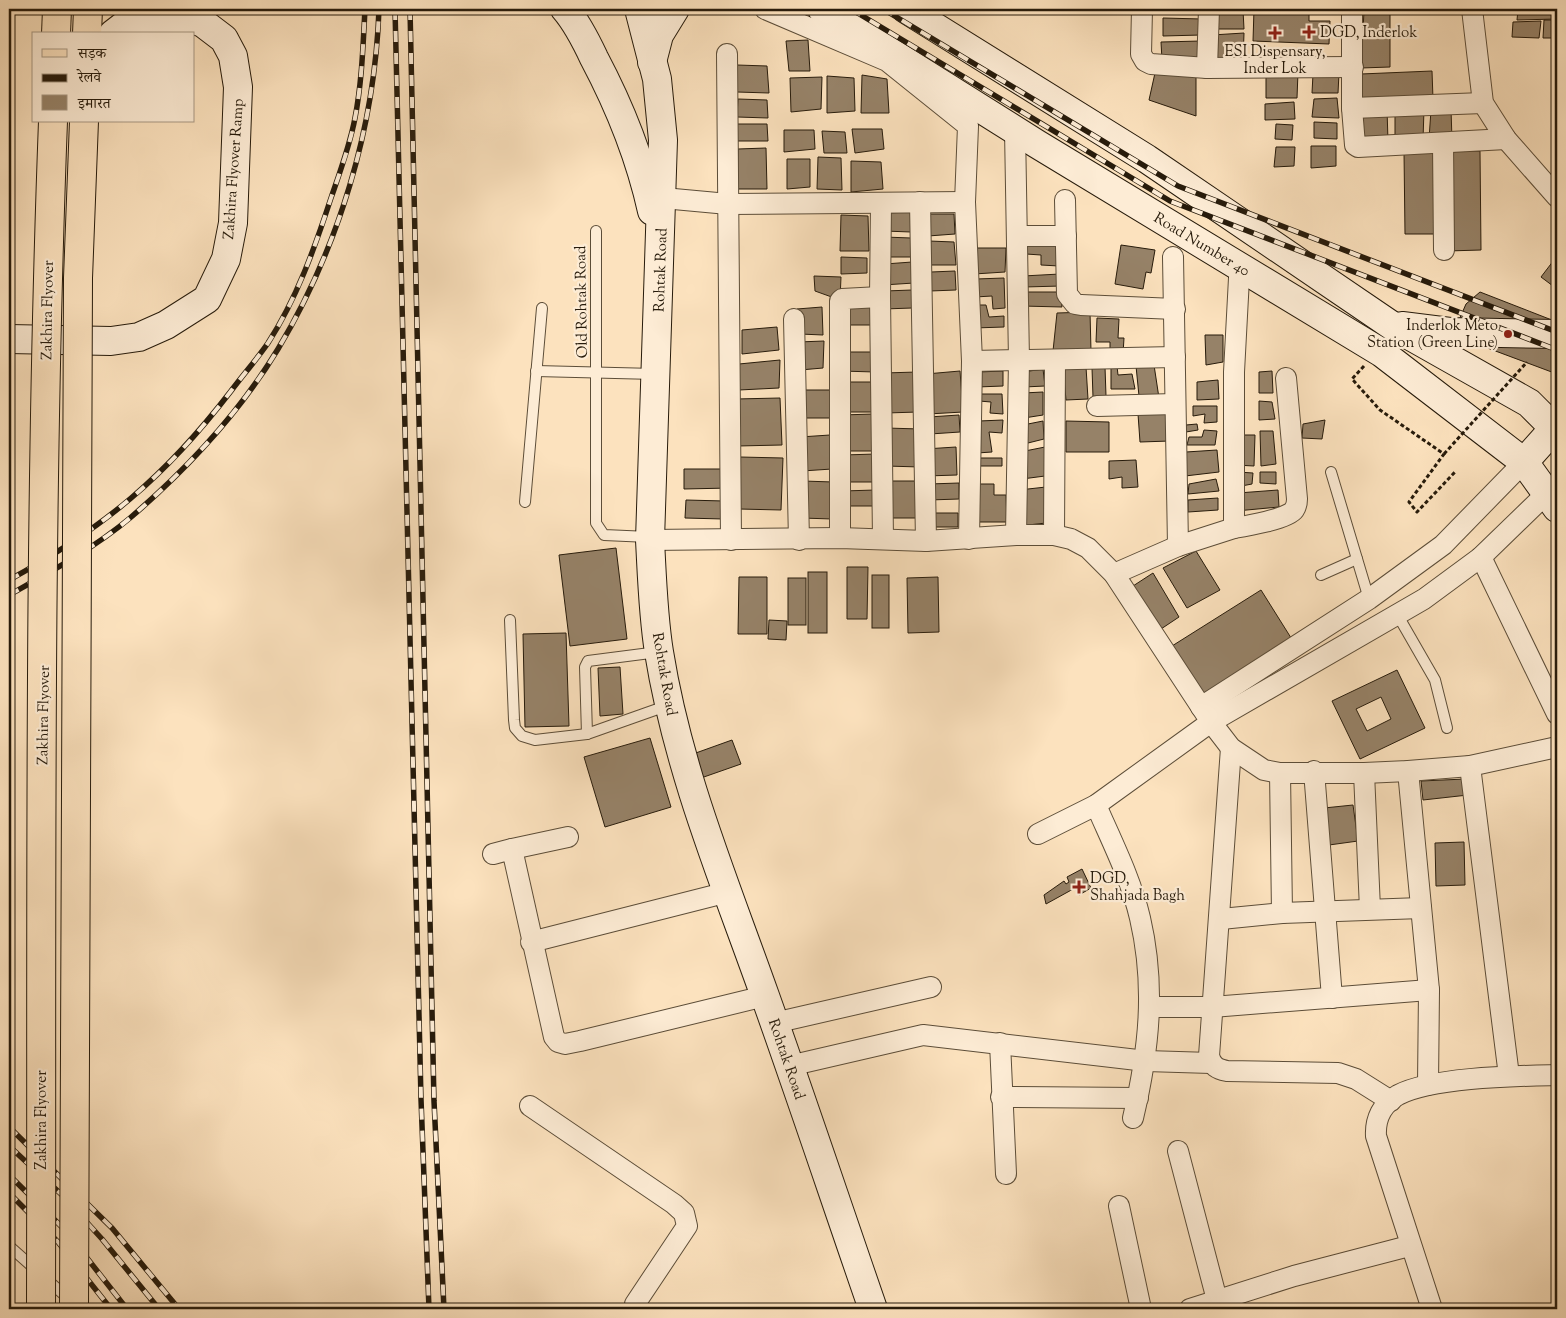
<svg xmlns="http://www.w3.org/2000/svg" width="1566" height="1318" font-family="'Sorts Mill Goudy','Noto Serif Devanagari',serif">
  <rect width="100%" height="100%" fill="#fce2be"/>
  <filter id="stains"><feTurbulence type="fractalNoise" baseFrequency=".004" numOctaves="4"/><feColorMatrix values="0 0 0 0 .2 0 0 0 0 .09 0 0 0 0 .02 0 0 0 .5 -.17"/></filter>
  <radialGradient id="worn" r=".72"><stop offset=".6" stop-color="#630" stop-opacity="0"/><stop offset="1" stop-color="#630" stop-opacity=".3"/></radialGradient>
  <g fill="#968268" stroke="#271b0b" fill-rule="evenodd">
    <polygon points="1164,9 1201,9 1201,11 1164,10"/>
    <polygon points="1254,9 1309,9 1309,21 1330,21 1329,44 1253,41"/>
    <polygon points="1518,9 1557,9 1557,19 1517,20"/>
    <polygon points="1211,10 1243,10 1244,29 1212,29"/>
    <polygon points="1364,11 1390,12 1390,67 1361,68"/>
    <polygon points="1163,18 1202,19 1201,35 1163,36"/>
    <polygon points="1544,20 1557,20 1557,38 1543,38"/>
    <polygon points="1541,21 1539,38 1512,37 1513,22"/>
    <polygon points="1244,33 1243,61 1212,61 1212,35"/>
    <polygon points="808,40 810,71 789,71 786,41"/>
    <polygon points="1201,41 1202,61 1162,60 1161,42"/>
    <polygon points="737,65 767,66 769,93 737,92"/>
    <polygon points="1266,71 1298,72 1297,98 1266,98"/>
    <polygon points="1432,71 1433,99 1359,99 1361,74"/>
    <polygon points="1155,73 1196,74 1196,116 1149,100"/>
    <polygon points="1339,73 1338,93 1312,93 1313,74"/>
    <polygon points="862,75 887,79 889,113 861,113"/>
    <polygon points="827,76 854,78 855,111 827,113"/>
    <polygon points="822,77 821,109 791,112 790,78"/>
    <polygon points="1337,98 1339,118 1312,117 1314,99"/>
    <polygon points="738,99 767,100 768,118 737,117"/>
    <polygon points="1294,102 1295,119 1265,120 1265,104"/>
    <polygon points="1395,108 1424,109 1423,140 1395,139"/>
    <polygon points="1387,109 1388,141 1357,141 1359,110"/>
    <polygon points="1451,109 1452,140 1429,139 1431,110"/>
    <polygon points="1314,122 1337,123 1337,139 1314,138"/>
    <polygon points="737,124 767,124 768,141 737,141"/>
    <polygon points="1276,124 1293,125 1292,140 1275,139"/>
    <polygon points="852,129 882,129 884,149 855,153"/>
    <polygon points="784,130 814,130 815,149 784,152"/>
    <polygon points="822,131 845,132 847,153 824,153"/>
    <polygon points="1311,146 1336,146 1336,166 1311,168"/>
    <polygon points="1276,147 1295,147 1294,166 1274,167"/>
    <polygon points="766,148 767,189 737,189 738,149"/>
    <polygon points="1445,150 1480,151 1481,250 1447,251"/>
    <polygon points="1404,152 1436,152 1437,234 1405,234"/>
    <polygon points="818,157 841,158 842,190 817,189"/>
    <polygon points="787,159 810,159 810,187 787,189"/>
    <polygon points="851,161 881,162 883,189 851,192"/>
    <polygon points="912,212 911,232 884,231 885,213"/>
    <polygon points="929,214 954,214 955,234 928,236"/>
    <polygon points="841,215 868,216 869,251 840,251"/>
    <polygon points="884,237 911,238 913,257 883,257"/>
    <polygon points="929,241 954,242 956,265 929,265"/>
    <polygon points="1028,243 1058,243 1059,266 1041,265 1041,255 1026,254"/>
    <polygon points="1121,245 1155,250 1151,273 1146,272 1143,289 1115,284"/>
    <polygon points="973,248 1006,248 1005,272 974,274"/>
    <polygon points="1557,256 1557,289 1541,277"/>
    <polygon points="841,257 867,258 867,273 841,274"/>
    <polygon points="912,262 914,283 883,285 885,264"/>
    <polygon points="955,271 956,290 930,291 931,272"/>
    <polygon points="1060,274 1061,286 1024,287 1023,276"/>
    <polygon points="814,276 841,277 840,300 815,291"/>
    <polygon points="1004,278 1005,308 993,309 992,296 975,297 976,279"/>
    <polygon points="912,290 912,308 884,309 885,291"/>
    <polygon points="1027,292 1060,292 1062,307 1022,306"/>
    <polygon points="1480,292 1557,322 1557,374 1458,337 1459,320 1466,304"/>
    <polygon points="841,300 874,300 874,325 842,325"/>
    <polygon points="975,305 986,305 989,317 1004,316 1004,327 974,328"/>
    <polygon points="822,307 823,335 800,334 797,309"/>
    <polygon points="1090,312 1091,351 1053,351 1057,313"/>
    <polygon points="1097,318 1119,319 1118,338 1124,338 1123,354 1110,353 1110,342 1096,342"/>
    <polygon points="777,327 779,350 742,354 742,330"/>
    <polygon points="1205,335 1223,335 1223,362 1206,365"/>
    <polygon points="824,341 823,368 800,370 798,342"/>
    <polygon points="841,352 876,352 875,372 841,371"/>
    <polygon points="780,360 779,388 739,390 739,364"/>
    <polygon points="1154,365 1159,398 1139,396 1136,366"/>
    <polygon points="1111,366 1117,366 1118,375 1132,374 1135,389 1111,389"/>
    <polygon points="1063,367 1086,367 1088,399 1066,400"/>
    <polygon points="1105,367 1106,396 1093,397 1092,368"/>
    <polygon points="1043,369 1045,386 1024,387 1023,372"/>
    <polygon points="960,371 963,412 928,414 926,374"/>
    <polygon points="1003,371 1003,386 977,387 978,372"/>
    <polygon points="1272,371 1273,393 1259,393 1259,372"/>
    <polygon points="917,372 918,412 886,413 884,373"/>
    <polygon points="1218,380 1219,399 1197,400 1197,382"/>
    <polygon points="840,382 875,382 875,412 842,412"/>
    <rect x="800" y="390" width="30" height="28"/>
    <polygon points="1043,392 1043,415 1024,418 1023,393"/>
    <polygon points="979,394 1002,394 1003,414 990,413 991,402 979,401"/>
    <polygon points="780,398 782,445 738,446 736,399"/>
    <polygon points="1259,401 1272,402 1275,419 1259,420"/>
    <polygon points="1193,406 1217,406 1217,422 1204,423 1205,414 1193,416"/>
    <polygon points="1166,412 1170,441 1140,442 1138,414"/>
    <polygon points="874,414 875,451 842,451 841,415"/>
    <polygon points="959,415 960,432 930,434 929,417"/>
    <polygon points="1003,420 1002,433 989,432 992,452 977,453 979,421"/>
    <polygon points="1325,420 1322,439 1302,438 1303,424"/>
    <polygon points="1043,421 1044,439 1024,444 1023,425"/>
    <polygon points="1066,421 1109,422 1109,452 1066,452"/>
    <polygon points="1197,424 1198,430 1186,432 1186,425"/>
    <polygon points="886,428 920,429 920,467 886,466"/>
    <polygon points="1204,430 1217,431 1215,445 1187,445 1189,437 1202,437"/>
    <polygon points="1260,431 1273,431 1276,464 1261,466"/>
    <polygon points="830,435 832,469 802,471 800,437"/>
    <polygon points="1235,435 1255,435 1254,466 1235,465"/>
    <polygon points="956,447 957,475 926,476 925,449"/>
    <polygon points="1045,447 1045,476 1022,479 1020,452"/>
    <polygon points="1217,450 1219,472 1185,476 1186,452"/>
    <polygon points="876,454 876,482 843,482 843,455"/>
    <polygon points="740,457 783,458 781,510 739,509"/>
    <polygon points="980,458 1002,458 1002,466 979,466"/>
    <polygon points="1136,460 1138,487 1122,488 1122,477 1109,479 1109,461"/>
    <polygon points="684,469 730,469 730,488 684,489"/>
    <polygon points="1238,472 1253,473 1252,484 1236,487"/>
    <polygon points="1260,472 1276,472 1276,484 1260,483"/>
    <polygon points="1216,479 1219,491 1188,494 1189,484"/>
    <polygon points="803,481 833,482 832,519 802,518"/>
    <polygon points="887,481 919,481 918,518 887,518"/>
    <polygon points="959,483 959,499 929,500 929,484"/>
    <polygon points="976,484 994,484 994,495 1006,495 1007,522 977,522"/>
    <polygon points="1046,487 1046,523 1019,526 1019,490"/>
    <polygon points="875,490 875,506 843,506 843,491"/>
    <polygon points="1278,490 1279,507 1236,511 1238,493"/>
    <polygon points="1218,498 1218,510 1188,512 1188,500"/>
    <polygon points="686,500 724,501 723,519 685,518"/>
    <polygon points="926,513 958,513 958,527 927,527"/>
    <polygon points="616,548 627,639 570,646 559,555"/>
    <polygon points="1196,551 1220,590 1187,608 1163,568"/>
    <polygon points="847,567 868,567 867,619 847,619"/>
    <rect x="808" y="572" width="19" height="61"/>
    <polygon points="1153,573 1179,617 1161,629 1133,586"/>
    <rect x="872" y="575" width="17" height="53"/>
    <polygon points="739,577 767,577 767,634 738,634"/>
    <polygon points="938,577 939,632 908,633 907,578"/>
    <rect x="788" y="578" width="18" height="47"/>
    <polygon points="1261,590 1293,641 1204,697 1172,646"/>
    <polygon points="769,620 787,621 786,640 768,639"/>
    <polygon points="566,633 569,726 525,727 523,634"/>
    <polygon points="620,667 623,714 600,716 598,668"/>
    <path d="M1397,670L1425,728L1360,759L1332,701ZM1381,697L1391,719L1367,731L1356,709Z"/>
    <polygon points="650,738 671,807 605,827 584,757"/>
    <polygon points="732,740 741,764 701,778 693,754"/>
    <polygon points="1465,779 1468,795 1423,800 1421,781"/>
    <polygon points="1353,805 1358,841 1329,845 1324,808"/>
    <polygon points="1464,842 1465,885 1436,886 1435,843"/>
    <polygon points="1082,869 1091,888 1079,895 1075,888 1046,904 1044,895 1064,881 1066,884 1069,882 1067,877"/>
  </g>
  <g fill="none" stroke-linecap="round" stroke-linejoin="round">
    <defs>
      <g id="lane">
        <polyline points="596,231 596,523 604,535 649,537"/>
        <polyline points="536,371 655,374"/>
        <polyline points="1331,472 1369,599"/>
        <polyline points="525,502 542,308"/>
        <polyline points="1321,575 1357,559"/>
        <polyline points="1397,614 1435,680 1447,728"/>
        <polyline points="510,620 514,720 515,728 522,736 535,740 587,734 669,705"/>
        <polyline points="587,734 585,667 588,661 658,652"/>
        <polyline points="9,1246 70,1300"/>
      </g>
      <g id="street">
        <polyline points="765,9 887,61 968,126 965,202 972,361 969,539"/>
        <polyline points="1142,9 1141,54 1145,61 1151,64 1207,68 1353,67"/>
        <polyline points="1352,9 1352,108 1355,145 1358,147 1506,139"/>
        <polyline points="1472,9 1483,103 1506,139 1557,197"/>
        <polyline points="727,54 731,540"/>
        <polyline points="1207,68 1209,9"/>
        <polyline points="1352,108 1483,103"/>
        <polyline points="1015,130 1019,360 1016,535"/>
        <polyline points="1443,143 1444,250"/>
        <polyline points="663,198 728,204 965,202"/>
        <polyline points="1065,200 1067,294 1075,304 1081,305 1175,309"/>
        <polyline points="920,202 926,541"/>
        <polyline points="881,204 880,297 883,539"/>
        <polyline points="1017,236 1066,236"/>
        <polyline points="1173,257 1178,546"/>
        <polyline points="794,319 799,540"/>
        <polyline points="972,361 1175,357"/>
        <polyline points="1097,406 1175,404"/>
        <path d="M1234,528C1246,526 1288,519 1294,510C1296,507 1297,502 1297,499L1286,378"/>
        <polyline points="1054,535 1055,360"/>
        <polyline points="840,538 840,301 842,299 880,297"/>
        <polyline points="650,540 840,538 926,541 1016,535 1054,535 1071,539 1088,548 1114,574 1211,722 1231,748 1264,770 1280,773 1364,773 1408,771 1470,766 1557,747"/>
        <polyline points="1481,557 1557,714"/>
        <polyline points="1114,574 1178,546 1234,528 1234,372 1239,278"/>
        <polyline points="1201,707 1369,599 1443,545 1524,462"/>
        <path d="M1231,748L1209,1056C1212,1066 1217,1069 1227,1071L1338,1073L1356,1079L1391,1101"/>
        <polyline points="1470,766 1509,1076"/>
        <polyline points="1314,771 1332,998"/>
        <polyline points="1408,771 1429,990 1428,1085"/>
        <polyline points="1280,773 1282,913"/>
        <polyline points="1364,773 1370,909"/>
        <path d="M1096,805C1112,842 1131,879 1140,918C1156,987 1149,1050 1133,1118"/>
        <polyline points="1038,834 1096,805 1211,722 1424,599 1481,557 1546,494"/>
        <polyline points="512,849 568,837"/>
        <polyline points="493,854 512,849 554,1037 558,1042 565,1044 580,1041 765,996"/>
        <polyline points="1221,919 1282,913 1421,908"/>
        <polyline points="531,942 728,892"/>
        <polyline points="1149,1007 1212,1007 1429,990"/>
        <polyline points="774,1023 931,987"/>
        <polyline points="1000,1043 1006,1174"/>
        <polyline points="789,1066 923,1035 1146,1061 1211,1063"/>
        <polyline points="1001,1097 1138,1098"/>
        <polyline points="530,1106 674,1204 684,1213 687,1226 635,1304"/>
        <polyline points="1178,1151 1217,1300"/>
        <polyline points="1119,1206 1141,1309"/>
        <polyline points="1190,1309 1294,1276 1409,1246"/>
        <path d="M1432,1309L1376,1136C1375,1119 1382,1104 1398,1095C1432,1077 1517,1076 1557,1075"/>
      </g>
      <g id="secondary">
        <path d="M565,9C577,23 586,41 594,58C620,107 640,157 652,211"/>
        <path d="M639,9L657,79L663,140L650,540C652,577 653,615 659,652C678,771 725,883 765,996C802,1100 837,1205 873,1309"/>
        <polyline points="822,9 1037,144 1382,353 1524,462 1557,508"/>
        <polyline points="906,9 1147,159 1391,325 1529,403 1557,431"/>
        <polyline points="652,62 659,35 675,9"/>
        <polyline points="1402,326 1450,332 1557,334"/>
        <polyline points="9,339 111,341 139,337 166,325 207,299 226,259 233,223 238,87 233,56 224,39 203,23 188,18 148,18 126,24 113,34"/>
        <polyline points="1524,462 1557,425"/>
      </g>
      <g id="primary">
        <polyline points="56,34 57,9"/>
        <polyline points="87,34 88,9"/>
      </g>
    </defs>
    <use href="#lane" stroke="#5c4d38" stroke-width="12"/>
    <use href="#street" stroke="#5c4d38" stroke-width="22"/>
    <use href="#secondary" stroke="#271b0b" stroke-width="30"/>
    <use href="#primary" stroke="#271b0b" stroke-width="30"/>
    <polyline stroke="#271b0b" stroke-width="3" stroke-dasharray="4 2.5" stroke-linecap="butt" points="1364,366 1352,379 1380,410 1444,454 1409,502 1417,512 1455,472"/>
    <use href="#lane" stroke="#fdecd5" stroke-width="10"/>
    <use href="#street" stroke="#fdecd5" stroke-width="20"/>
    <use href="#secondary" stroke="#fdecd5" stroke-width="28"/>
    <use href="#primary" stroke="#fce2be" stroke-width="28"/>
    <defs>
      <g id="rail">
        <polyline points="395,9 421,1099 429,1309"/>
        <polyline points="410,9 434,1101 444,1309"/>
        <polyline points="851,9 1170,201 1557,350"/>
        <polyline points="883,9 1178,186 1557,332"/>
        <path d="M9,580C104,528 165,477 231,391C243,375 257,359 268,343C297,298 315,247 331,198C340,172 350,145 355,118C362,82 363,45 365,9"/>
        <path d="M9,595C50,572 93,549 130,518C186,470 240,412 278,349C339,247 375,127 379,9"/>
        <polyline points="9,1127 112,1228 179,1309"/>
        <polyline points="9,1146 61,1194 102,1239 159,1309"/>
        <polyline points="9,1175 65,1230 127,1309"/>
        <polyline points="9,1193 58,1242 111,1309"/>
      </g>
    </defs>
    <use href="#rail" stroke="#271b0b" stroke-width="5.5"/>
    <use href="#rail" stroke="#fdecd5" stroke-width="4" stroke-dasharray="11" stroke-linecap="butt"/>
    <defs>
      <g id="primary-bridge">
        <path d="M41,1309C42,913 38,517 53,121"/>
        <polyline points="74,1309 78,278 84,121"/>
      </g>
    </defs>
    <use href="#primary-bridge" stroke="#271b0b" stroke-width="30" stroke-linecap="butt"/>
    <polyline stroke="#271b0b" stroke-width="3" stroke-dasharray="4 2.5" stroke-linecap="butt" points="1444,454 1527,362"/>
    <use href="#primary-bridge" stroke="#fce2be" stroke-width="28"/>
  </g>
  <g fill="#8f2418" stroke="#fdecd5" stroke-width="2">
    <path d="M1306.5 24.5h5v5h5v5h-5v5h-5v-5h-5v-5h5z"/>
    <path d="M1272.5 25.5h5v5h5v5h-5v5h-5v-5h-5v-5h5z"/>
    <circle cx="1508" cy="334" r="5"/>
    <path d="M1076.5 879.5h5v5h5v5h-5v5h-5v-5h-5v-5h5z"/>
  </g>
  <g text-anchor="middle" stroke-width="4.5" stroke-linejoin="round" paint-order="stroke">
    <g font-size="15" fill="#271b0b" stroke="#fdecd5" text-anchor="start">
      <text x="1320" y="37">DGD, Inderlok</text>
      <text x="1275" y="56" text-anchor="middle">ESI Dispensary,<tspan x="1275" dy="17">Inder Lok</tspan></text>
      <text x="1498" y="330" text-anchor="end">Inderlok Meto<tspan x="1498" dy="17">Station (Green Line)</tspan></text>
      <text x="1090" y="883">DGD,<tspan x="1090" dy="17">Shahjada Bagh</tspan></text>
    </g>
    <g font-size="15" fill="#271b0b" stroke="#fdecd5">
      <text transform="translate(233 169) rotate(-86)" y="5">Zakhira Flyover Ramp</text>
      <text transform="translate(1202 244) rotate(31)" y="5">Road Number 40</text>
      <text transform="translate(660 270) rotate(-88)" y="5">Rohtak Road</text>
      <text transform="translate(581 302) rotate(-91)" y="5">Old Rohtak Road</text>
      <text transform="translate(47 310) rotate(-89)" y="5">Zakhira Flyover</text>
      <text transform="translate(665 674) rotate(80)" y="5">Rohtak Road</text>
      <text transform="translate(43 715) rotate(-89)" y="5">Zakhira Flyover</text>
      <text transform="translate(787 1059) rotate(71)" y="5">Rohtak Road</text>
      <text transform="translate(41 1120) rotate(-90)" y="5">Zakhira Flyover</text>
    </g>
  </g>
  <rect width="1566" height="1318" fill="none" stroke="#fce2be" stroke-width="30"/>
  <rect x="10" y="10" width="1546" height="1298" fill="none" stroke="#271b0b" stroke-width="2.5"/>
  <rect x="15" y="15" width="1536" height="1288" fill="none" stroke="#271b0b"/>
  <rect x="32" y="32" width="162" height="90" fill="#fdecd5" stroke="#a79884"/>
  <rect x="42" y="49" width="25" height="8" fill="#fce2be" stroke="#a79884"/>
  <text x="78" y="58" font-size="15" fill="#271b0b">सड़क</text>
  <rect x="42" y="74" width="25" height="8" fill="#271b0b" stroke="#a79884"/>
  <text x="78" y="82" font-size="15" fill="#271b0b">रेलवे</text>
  <rect x="42" y="95" width="25" height="15" fill="#968268" stroke="#a79884"/>
  <text x="78" y="108" font-size="15" fill="#271b0b">इमारत</text>
  <rect width="100%" height="100%" filter="url(#stains)"/>
  <rect width="100%" height="100%" fill="url(#worn)"/>
</svg>
